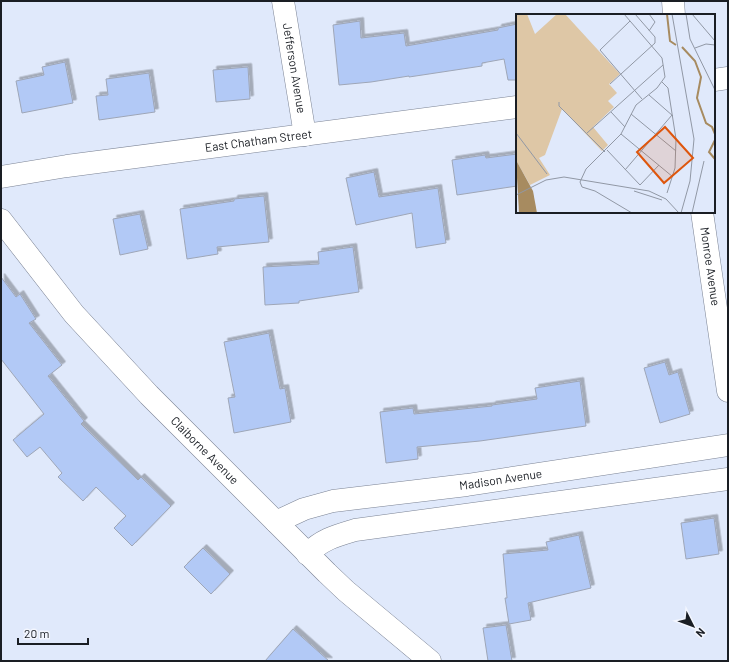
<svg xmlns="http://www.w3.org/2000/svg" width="729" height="662" font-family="Barlow,sans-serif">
  <defs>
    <filter id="shadow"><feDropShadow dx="3.5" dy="-3.5" stdDeviation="0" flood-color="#0004"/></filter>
  </defs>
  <rect width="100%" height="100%" fill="#e0e9fb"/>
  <g fill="#b2c9f6" stroke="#9ea6b7" filter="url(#shadow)">
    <polygon points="360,21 361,38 404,33 406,46 498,30 498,28 517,24 517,80 508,80 504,59 482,63 482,66 409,77 409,76 371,82 339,85 333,25"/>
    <polygon points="65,62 73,103 22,113 16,81 44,75 42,67"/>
    <polygon points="248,67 250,99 216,102 213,70"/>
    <polygon points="149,73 155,112 99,120 96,96 108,95 106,79"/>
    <polygon points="517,154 517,186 457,195 452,160 485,155 486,158"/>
    <polygon points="374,172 379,197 438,188 446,243 416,248 412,213 356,225 346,178"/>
    <polygon points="264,196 269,242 217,247 218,254 187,259 180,209 234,201 234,199"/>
    <polygon points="140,214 148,249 120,255 113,219"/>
    <polygon points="353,247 359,292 299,301 299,303 265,305 263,267 319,264 318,252"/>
    <polygon points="1,277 16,297 20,294 36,319 29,323 62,365 48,376 84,421 81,424 138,480 141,477 171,506 132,546 114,528 126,516 96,487 83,501 58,477 62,473 40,447 27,457 13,440 44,414 1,359"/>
    <polygon points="269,333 280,389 285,388 291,422 234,433 228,398 235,397 224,342"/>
    <polygon points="665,362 669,375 678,372 690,414 660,423 644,368"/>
    <polygon points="580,381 586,426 480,441 417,447 418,459 386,463 380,412 413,408 414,414 492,406 492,405 537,399 535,388"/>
    <polygon points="714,518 719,554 686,559 681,523"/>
    <polygon points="579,535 591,588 528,603 531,620 509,624 505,598 507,598 503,554 548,550 546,542"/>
    <polygon points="203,548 230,574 211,594 184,567"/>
    <polygon points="506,625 512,661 488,661 483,628"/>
    <polygon points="293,629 329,661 265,661"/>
  </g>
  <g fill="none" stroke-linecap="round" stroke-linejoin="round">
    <defs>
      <g id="street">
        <path id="s1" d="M283,1L305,135"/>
        <polyline points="673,1 674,15"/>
        <polyline points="714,80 728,78"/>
        <path id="s2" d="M1,177L67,166L517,107"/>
        <path id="s3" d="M702,212L728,391"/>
        <path id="s4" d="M1,220L74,314L149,395L327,573L346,591L430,661"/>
        <path id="s5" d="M276,522L304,509L333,501L467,485L728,445"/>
        <path d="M307,554C323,539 335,536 355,530L728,479"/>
      </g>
    </defs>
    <use href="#street" stroke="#7b8394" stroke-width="23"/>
    <use href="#street" stroke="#fff" stroke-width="22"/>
  </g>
  <g text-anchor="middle" stroke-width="3" stroke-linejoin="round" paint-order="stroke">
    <g font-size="12" fill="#1a1e24" stroke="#f3f6fe">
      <text dy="4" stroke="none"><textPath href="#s1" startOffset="68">Jefferson Avenue</textPath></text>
      <text dy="4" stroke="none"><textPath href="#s2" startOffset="260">East Chatham Street</textPath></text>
      <text dy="4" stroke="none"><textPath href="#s3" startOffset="55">Monroe Avenue</textPath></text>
      <text dy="4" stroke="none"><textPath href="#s4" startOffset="308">Claiborne Avenue</textPath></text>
      <text dy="4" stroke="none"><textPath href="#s5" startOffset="230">Madison Avenue</textPath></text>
    </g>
  </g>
  <g transform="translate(516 14)">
    <rect width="199" height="199" fill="#e0e9fb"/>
    <path d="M0,0H11L19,20L41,0H49L104,60L93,70L101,79L92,87L98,93L77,113L92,131L86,137L46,95L29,141L23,144L34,161L14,171L0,146Z" fill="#dec7a6"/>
    <path d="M0,9L10,14L14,22L0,26Z" fill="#dec7a6"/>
    <path d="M0,146L17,177L21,199H3Z" fill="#a78b60"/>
    <path fill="none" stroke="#a78b60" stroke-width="2" d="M151,0L154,27L160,31M166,33L179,47L185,63L181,84L190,109L196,113L199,120M199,126L193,138L199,145"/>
    <path fill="none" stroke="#9198a5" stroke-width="1" d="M133,0L139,8L133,17M156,0L178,125L174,167L165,199M170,0L174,25L199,76M176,0L199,27M114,7L84,36L126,85M179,34L190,30L199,31M146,68L152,74L160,125L159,154L151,179M94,70L139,29V23L119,0M133,81L157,102M43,88V92L89,138M95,98L109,113M115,100L160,137M0,119L31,160M71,119L147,51M105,120L157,163M91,136L124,171L143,151M109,156L156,101M64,168L66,173L79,177L116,199M64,168L70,155L105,120L120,91L141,74L149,63L146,44L108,0M118,177L146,186M0,181L30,166L48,163L133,177L150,185L163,199M176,199L188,147"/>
    <path fill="#de560d" fill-opacity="0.15" stroke="#de560d" stroke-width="2" d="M149,113L177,144L148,169L121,138Z"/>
    <rect width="199" height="199" fill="none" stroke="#1a1e24" stroke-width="2"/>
  </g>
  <rect width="729" height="662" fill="none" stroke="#1a1e24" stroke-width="4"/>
  <g transform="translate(693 626) rotate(132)" stroke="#f3f6fe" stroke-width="3" paint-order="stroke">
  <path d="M0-3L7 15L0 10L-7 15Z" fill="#1a1e24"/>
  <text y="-6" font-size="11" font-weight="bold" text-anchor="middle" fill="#1a1e24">N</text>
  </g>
  <path d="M18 638v6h70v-6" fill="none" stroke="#1a1e24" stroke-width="2"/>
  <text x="24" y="638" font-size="12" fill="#1a1e24" stroke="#f3f6fe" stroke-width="3" paint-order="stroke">20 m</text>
</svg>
